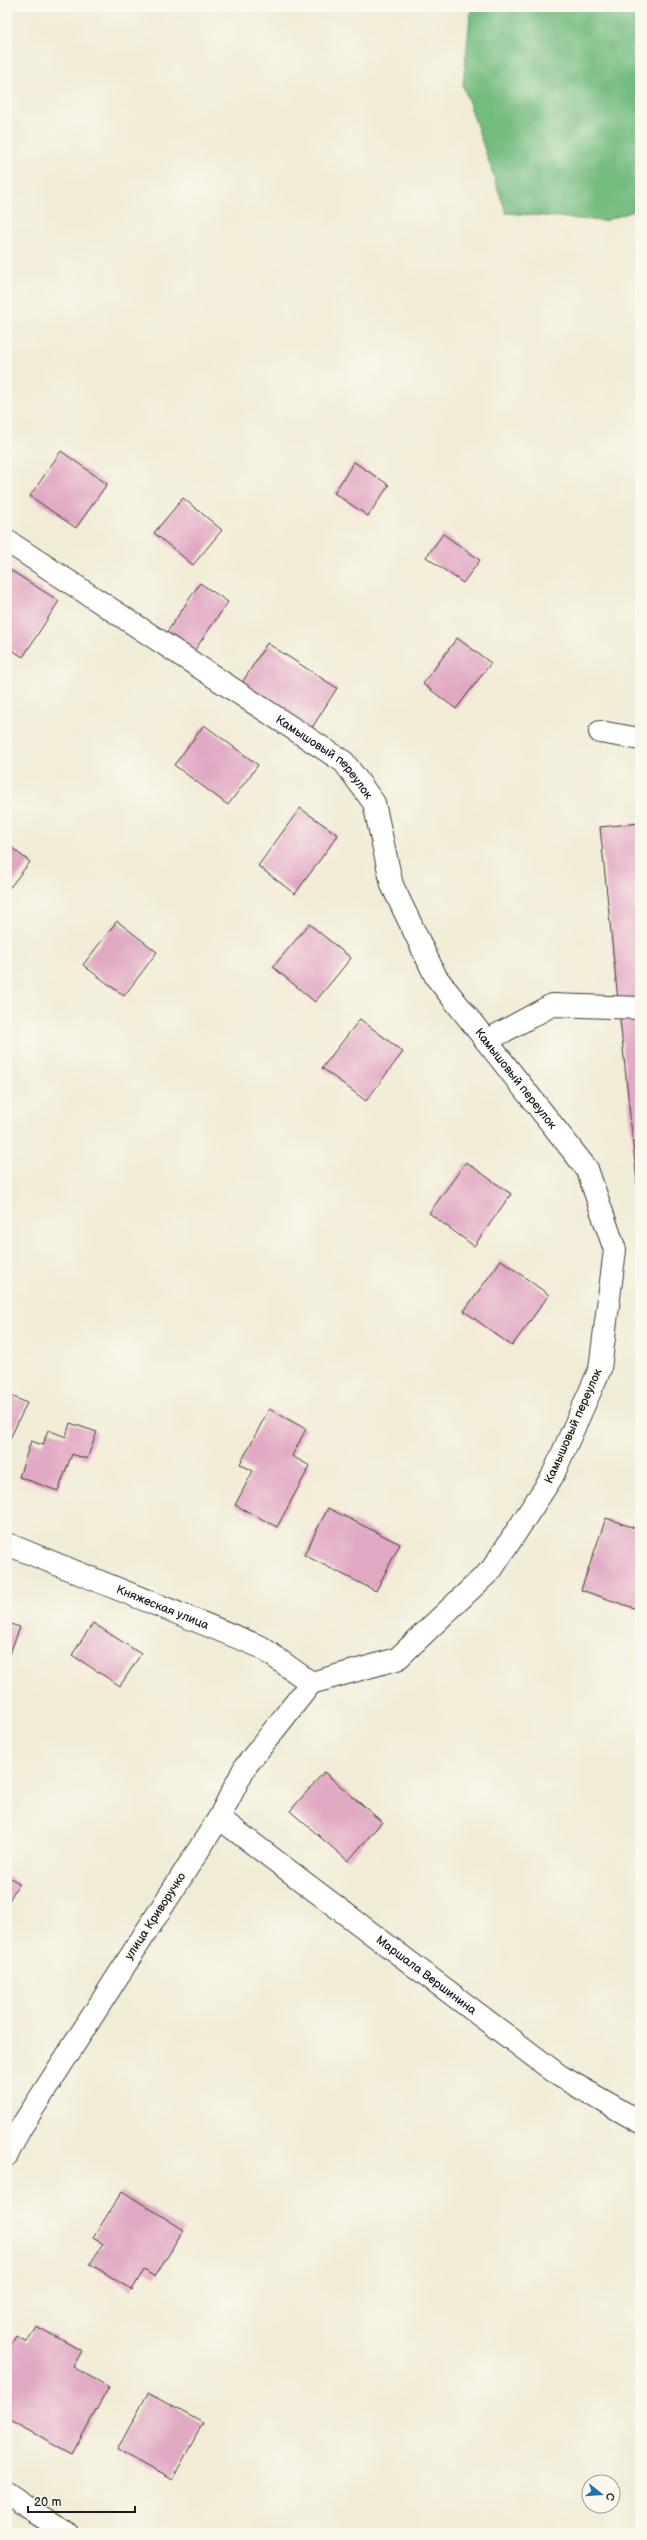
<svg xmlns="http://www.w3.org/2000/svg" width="647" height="2540" font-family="'Balsamiq Sans',sans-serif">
  <rect width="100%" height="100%" fill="#fbf7ec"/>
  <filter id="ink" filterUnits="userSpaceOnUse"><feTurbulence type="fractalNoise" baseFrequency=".025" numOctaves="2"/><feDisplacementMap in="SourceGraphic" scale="8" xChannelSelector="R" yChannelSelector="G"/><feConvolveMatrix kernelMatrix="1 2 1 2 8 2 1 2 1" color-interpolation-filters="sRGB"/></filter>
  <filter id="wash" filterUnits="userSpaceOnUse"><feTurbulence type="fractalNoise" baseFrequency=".012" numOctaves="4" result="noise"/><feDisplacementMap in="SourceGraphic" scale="16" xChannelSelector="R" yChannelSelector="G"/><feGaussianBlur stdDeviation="0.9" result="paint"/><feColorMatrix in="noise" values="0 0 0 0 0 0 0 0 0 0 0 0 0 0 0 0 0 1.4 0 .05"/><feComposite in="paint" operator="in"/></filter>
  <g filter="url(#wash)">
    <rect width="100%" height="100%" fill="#f1ecd6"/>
    <polygon fill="#74bc80" stroke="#486c4e" points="471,7 640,7 640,209 604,221 506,213 463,85"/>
    <g id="blocks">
      <g fill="#e1a8c4">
        <polygon points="61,451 107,484 76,528 30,496"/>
        <polygon points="354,462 389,485 368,516 334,493"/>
        <polygon points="183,498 222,530 193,565 154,533"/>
        <polygon points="443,534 480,560 463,583 426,557"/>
        <polygon points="7,568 59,601 23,657 7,647"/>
        <polygon points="200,583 228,602 194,651 167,632"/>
        <polygon points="457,638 491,663 456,709 423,684"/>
        <polygon points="267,643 337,688 310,731 240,686"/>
        <polygon points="204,725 258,765 228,805 174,765"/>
        <polygon points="300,808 338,835 295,894 258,866"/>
        <polygon points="640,823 640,1201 639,1202 600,827"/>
        <polygon points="7,844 30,862 7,891"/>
        <polygon points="117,921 157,952 124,996 83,965"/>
        <polygon points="309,924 351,958 315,1002 273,967"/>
        <polygon points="360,1019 403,1052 366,1101 322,1068"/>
        <polygon points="466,1162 511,1194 474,1246 429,1213"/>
        <polygon points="501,1260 549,1295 512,1346 464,1311"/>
        <polygon points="7,1394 27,1403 7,1445"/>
        <polygon points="269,1409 306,1429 292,1456 310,1466 277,1527 235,1505 253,1471 240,1464"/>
        <polygon points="70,1423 97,1432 87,1459 72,1454 58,1491 19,1477 31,1441 43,1445 48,1430 66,1437"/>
        <polygon points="328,1508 400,1544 376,1591 304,1555"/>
        <polygon points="606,1518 640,1530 640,1610 581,1590"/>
        <polygon points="7,1623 20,1627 7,1661"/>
        <polygon points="93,1623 141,1654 120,1686 72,1655"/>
        <polygon points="324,1772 382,1822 348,1861 290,1811"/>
        <polygon points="7,1876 19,1883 7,1904"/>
        <polygon points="122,2191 184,2230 155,2277 144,2270 132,2290 90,2264 103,2244 93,2238"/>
        <polygon points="36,2326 82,2351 73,2367 109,2387 72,2454 7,2418 7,2352 16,2336 27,2342"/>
        <polygon points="148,2393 203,2423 172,2480 117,2450"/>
      </g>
    </g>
  </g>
  <g filter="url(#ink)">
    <use href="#blocks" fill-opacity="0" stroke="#3c3b38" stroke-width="1"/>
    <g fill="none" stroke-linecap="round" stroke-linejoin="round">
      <defs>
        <g id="street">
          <path id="s1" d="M7,541L344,762L374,803L392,885L436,977L587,1169L615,1250L600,1369L552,1477L492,1569L397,1659L311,1683L245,1767L219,1818L20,2129L7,2155"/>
          <polyline points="600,732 640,739"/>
          <polyline points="486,1041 552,1005 640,1008"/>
          <path id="s2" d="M219,1818L560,2076L640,2122"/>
          <polyline points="7,2492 27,2508 67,2533"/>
        </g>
        <g id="secondary">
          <path id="s3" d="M7,1544L261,1647L311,1683"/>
        </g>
      </defs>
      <use href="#street" stroke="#3c3b38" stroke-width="24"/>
      <use href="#secondary" stroke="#3c3b38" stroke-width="24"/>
      <use href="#street" stroke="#fff" stroke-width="22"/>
      <use href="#secondary" stroke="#fff" stroke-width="22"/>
    </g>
  </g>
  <g text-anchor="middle" stroke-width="3.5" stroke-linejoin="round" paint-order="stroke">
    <g font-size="12" fill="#1c1c1c" stroke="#fbf7ec">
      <text dy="4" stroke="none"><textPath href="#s1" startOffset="385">Камышовый переулок</textPath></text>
      <text dy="4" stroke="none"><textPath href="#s1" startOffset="769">Камышовый переулок</textPath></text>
      <text transform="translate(573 1426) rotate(-66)" y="4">Камышовый переулок</text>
      <text dy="4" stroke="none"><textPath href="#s3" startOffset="168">Княжеская улица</textPath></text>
      <text transform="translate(155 1916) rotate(-57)" y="4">улица Криворучко</text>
      <text dy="4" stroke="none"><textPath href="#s2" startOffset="260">Маршала Вершинина</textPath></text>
    </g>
  </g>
  <rect width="647" height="2540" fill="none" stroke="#fbf7ec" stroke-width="24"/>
  <g transform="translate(601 2494) rotate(107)"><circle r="19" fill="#fbf7ec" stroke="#a29f99"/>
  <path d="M0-3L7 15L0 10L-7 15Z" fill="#1f6fb2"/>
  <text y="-6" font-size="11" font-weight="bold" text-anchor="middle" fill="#1c1c1c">С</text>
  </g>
  <path d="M28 2506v6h107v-6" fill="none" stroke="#1c1c1c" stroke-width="2"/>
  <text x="34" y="2506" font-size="12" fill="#1c1c1c" stroke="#fbf7ec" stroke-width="3" paint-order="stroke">20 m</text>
</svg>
